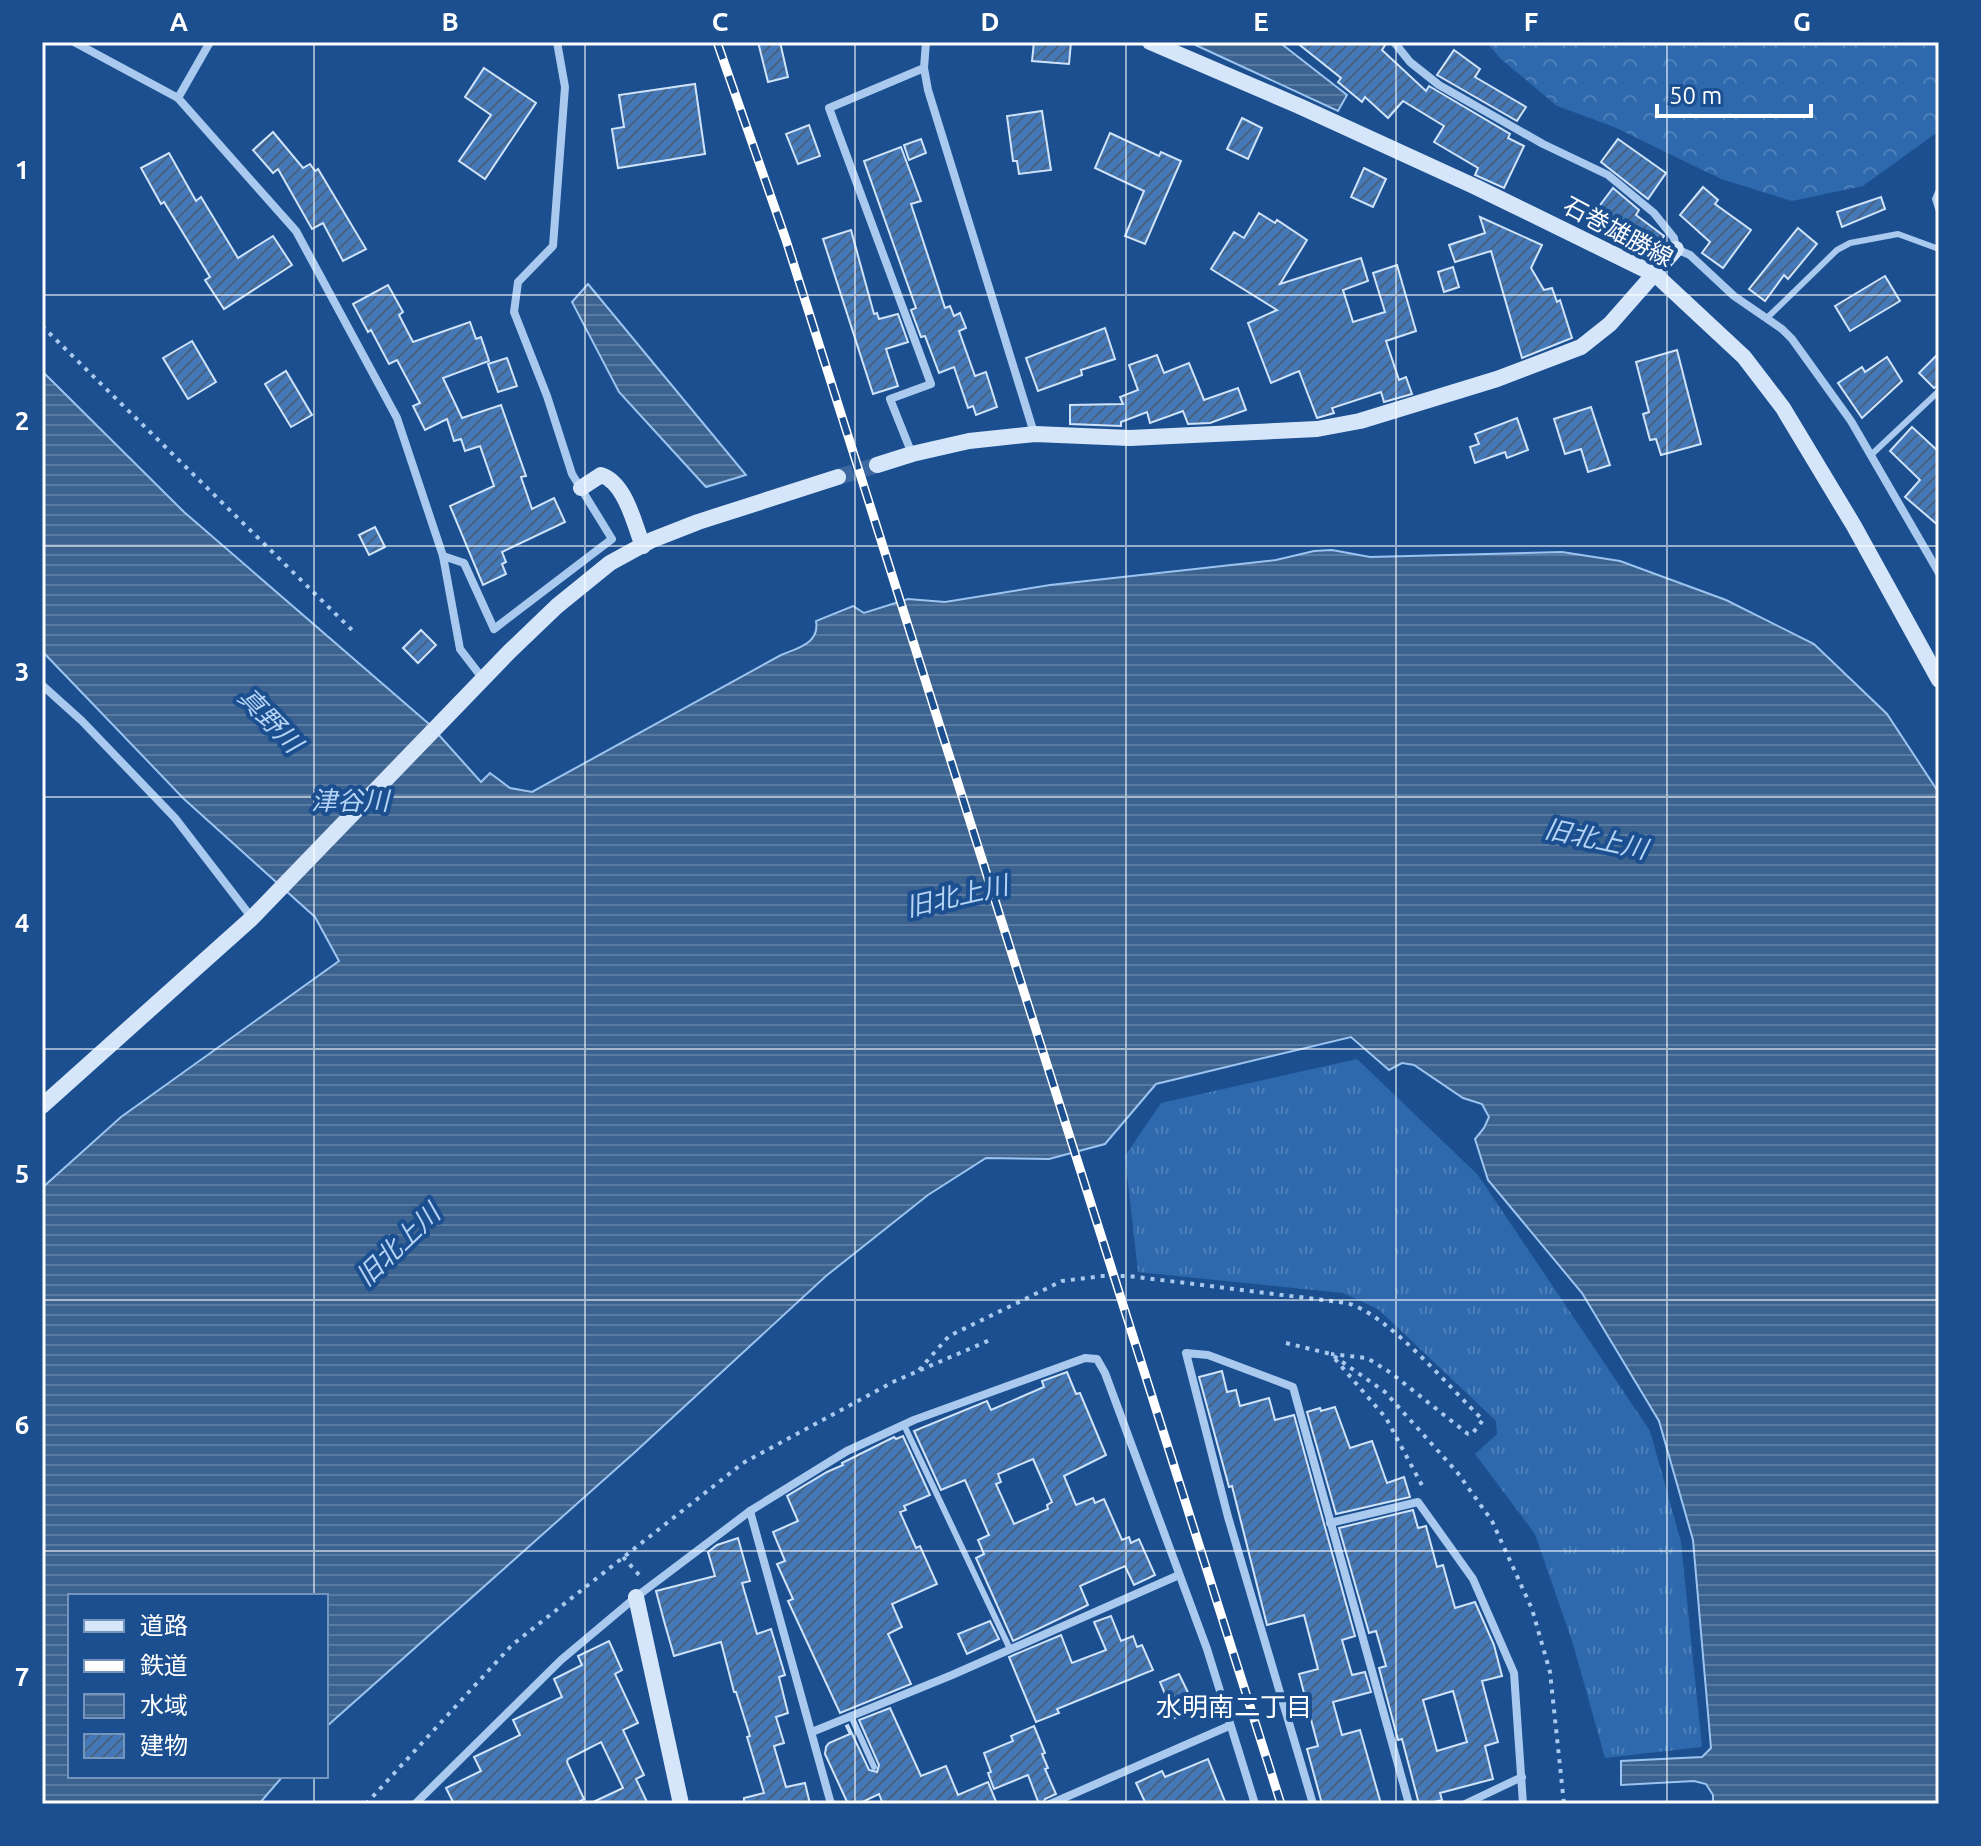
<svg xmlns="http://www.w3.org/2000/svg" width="1981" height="1846" font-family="Ubuntu,'Noto Sans JP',sans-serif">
  <defs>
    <pattern id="grass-tufts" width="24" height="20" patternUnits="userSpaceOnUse" patternTransform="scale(2)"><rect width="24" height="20" fill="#2e69ad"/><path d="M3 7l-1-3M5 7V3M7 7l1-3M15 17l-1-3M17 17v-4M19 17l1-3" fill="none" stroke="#4d80b9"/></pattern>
    <pattern id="forest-crowns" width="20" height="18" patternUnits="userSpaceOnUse" patternTransform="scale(2)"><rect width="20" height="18" fill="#2e69ad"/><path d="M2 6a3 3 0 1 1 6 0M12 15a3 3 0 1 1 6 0" fill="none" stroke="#4d80b9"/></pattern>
    <pattern id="water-rules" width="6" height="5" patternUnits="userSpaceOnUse" patternTransform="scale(2)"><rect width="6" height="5" fill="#3c6290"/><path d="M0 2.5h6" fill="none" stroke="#597aa1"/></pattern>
    <pattern id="building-hatch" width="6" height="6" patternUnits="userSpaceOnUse" patternTransform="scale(2)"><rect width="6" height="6" fill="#4478b7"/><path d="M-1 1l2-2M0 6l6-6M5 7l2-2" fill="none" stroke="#486282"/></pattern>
  </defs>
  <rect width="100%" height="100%" fill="#1b4f8f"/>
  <polygon fill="url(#grass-tufts)" points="1357,1059 1478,1175 1650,1431 1681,1542 1702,1747 1605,1758 1573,1644 1535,1534 1475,1454 1497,1434 1496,1421 1378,1309 1343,1293 1138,1272 1125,1156 1161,1103"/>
  <polygon fill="url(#forest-crowns)" points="1486,42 1939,42 1939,131 1863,186 1792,201 1721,179 1614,127 1557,106 1501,59"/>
  <g fill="url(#water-rules)" stroke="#9cc4f0" stroke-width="2">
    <polygon points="1189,42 1279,42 1347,95 1338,111"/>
    <polygon points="588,284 746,475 706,487 619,392 572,302"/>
    <path d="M42,371L184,512L429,724L481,782L490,773L510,788L532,792L781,655C798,648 820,643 816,621L853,606L864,613L908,599L945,602L1050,585L1276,560L1314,551L1332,550L1370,557L1562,552L1620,561L1726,600L1814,644L1887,714L1939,793V1804H1713V1795L1706,1784L1694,1781L1621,1785V1761L1702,1757L1711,1748L1693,1540L1659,1421L1582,1293L1488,1180L1475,1139L1484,1128L1489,1117L1482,1104L1463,1098L1414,1065L1402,1063L1389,1070L1351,1037L1156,1084L1105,1144L1049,1159L986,1158L928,1195L826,1276L634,1453L326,1727V1596H70V1776H283L259,1804H42V1188L121,1117L339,961L315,917L184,799L42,651Z"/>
  </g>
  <g fill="url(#building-hatch)" stroke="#cfe3fa" stroke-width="2" fill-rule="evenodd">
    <polygon points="758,42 780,42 788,77 768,82"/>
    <polygon points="1034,42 1071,42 1069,64 1032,61"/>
    <polygon points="1296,42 1387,42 1382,50 1426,91 1429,86 1510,134 1508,138 1524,146 1504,188 1475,175 1478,168 1434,142 1444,126 1403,101 1388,118 1365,97 1362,102 1338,82 1341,78"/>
    <polygon points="1454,50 1480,69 1475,77 1526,107 1517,121 1437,75"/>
    <polygon points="484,68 536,103 485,179 459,161 491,115 465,97"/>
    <polygon points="695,84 705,154 618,168 612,129 624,127 619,95"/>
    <polygon points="1042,111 1051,170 1019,174 1017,161 1013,161 1007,116"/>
    <polygon points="1242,118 1262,128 1248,159 1227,149"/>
    <polygon points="809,125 820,156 798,164 786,134"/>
    <polygon points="273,132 303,168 310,164 315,171 318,169 366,249 343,261 323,223 312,229 278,169 273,173 253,150"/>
    <polygon points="1110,133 1159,156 1161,152 1181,161 1145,244 1125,236 1144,191 1095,168"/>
    <polygon points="921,139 926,153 909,160 904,145"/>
    <polygon points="1618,139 1666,173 1648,199 1601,162"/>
    <polygon points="901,147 921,201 911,204 945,308 950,306 954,316 960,313 966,328 959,331 975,376 986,372 997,407 976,415 973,406 968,408 954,367 939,373 925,336 921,337 911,310 916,308 864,161"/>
    <polygon points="169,153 196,201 201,197 238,258 273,236 292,265 224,309 205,280 210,277 164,202 161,204 141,168"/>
    <polygon points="1364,168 1386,179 1373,207 1351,197"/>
    <polygon points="1703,187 1718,200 1715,204 1751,230 1723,268 1702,253 1710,242 1680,215"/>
    <polygon points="1613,188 1639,210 1636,215 1664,236 1650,256 1627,241 1626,243 1591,217"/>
    <polygon points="1881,197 1885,209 1842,227 1837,212"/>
    <polygon points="1259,213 1275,223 1277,220 1307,240 1280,284 1361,258 1368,281 1343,290 1353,322 1385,312 1373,273 1397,265 1416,331 1386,341 1399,380 1406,377 1412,394 1384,402 1381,392 1332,408 1334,413 1317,418 1299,371 1271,383 1248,323 1277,310 1211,269 1234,232 1244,238"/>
    <polygon points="1480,217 1542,245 1531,268 1544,290 1552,288 1557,302 1560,300 1572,338 1522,358 1491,251 1455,262 1449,245 1485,233"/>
    <polygon points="1798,228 1817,244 1788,279 1784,275 1765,301 1749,289"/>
    <polygon points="851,230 874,314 877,313 879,319 898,314 908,342 886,349 898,386 873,394 823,239"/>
    <polygon points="1453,267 1459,287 1444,292 1438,272"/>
    <polygon points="1885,276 1900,301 1850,331 1835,306"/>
    <polygon points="388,285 403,312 399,315 413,342 470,322 476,339 481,337 489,361 443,378 462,418 501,405 526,476 521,477 532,509 554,498 565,522 502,552 506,562 502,564 506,574 483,585 450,506 494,486 480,446 465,451 461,439 454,441 447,419 425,430 413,406 420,403 397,360 389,364 371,330 368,332 353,304"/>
    <polygon points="1105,328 1115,359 1081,370 1082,375 1038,391 1026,358"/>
    <polygon points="192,341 216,382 188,399 163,358"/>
    <polygon points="1677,350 1701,444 1661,455 1656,439 1650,440 1643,414 1649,412 1636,362"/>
    <polygon points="1939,353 1939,385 1934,388 1919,373"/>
    <polygon points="1157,355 1164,373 1189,363 1204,400 1238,388 1246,410 1210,423 1188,424 1183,411 1150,423 1147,412 1121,422 1121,426 1070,424 1070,405 1123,404 1120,397 1138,390 1129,365"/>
    <polygon points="1887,357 1902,381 1862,418 1838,383 1862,367 1865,372"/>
    <polygon points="507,358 517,386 498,392 488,364"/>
    <polygon points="286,371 312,415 291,427 265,384"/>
    <polygon points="1591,407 1610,465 1588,472 1581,449 1565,454 1554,419"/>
    <polygon points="1517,418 1528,450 1507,458 1505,452 1475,463 1470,447 1479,444 1475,434"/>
    <polygon points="1912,427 1939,452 1939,526 1905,497 1920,480 1890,451"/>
    <polygon points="375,527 385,547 369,555 359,535"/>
    <polygon points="421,630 436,645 418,663 403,648"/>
    <polygon points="1222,1371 1227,1392 1236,1390 1240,1406 1269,1398 1275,1420 1294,1415 1355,1636 1342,1640 1352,1675 1365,1672 1371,1692 1333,1702 1342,1735 1360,1730 1381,1804 1322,1804 1307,1749 1318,1746 1299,1674 1318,1669 1304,1615 1267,1625 1232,1486 1229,1487 1199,1377"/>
    <path d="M1067,1372L1076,1394L1080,1393L1106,1455L1064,1476L1076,1505L1093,1498L1095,1503L1104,1499L1122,1540L1129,1537L1131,1543L1139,1539L1155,1575L1134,1585L1125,1566L1080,1586L1088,1605L1013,1641L976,1558L984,1554L978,1540L989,1535L965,1480L941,1490L914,1431L987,1401L991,1410L1044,1387L1042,1381ZM1033,1459L1052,1502L1047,1505L1048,1509L1014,1524L996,1484L1001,1482L998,1474Z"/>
    <polygon points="1335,1407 1350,1448 1372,1441 1387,1483 1404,1477 1410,1497 1336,1514 1307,1412 1320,1408 1321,1411"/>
    <polygon points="903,1436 930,1495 904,1506 906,1510 900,1512 916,1548 920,1546 937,1584 892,1604 902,1627 888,1634 911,1684 840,1713 788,1601 793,1599 777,1564 785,1561 773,1532 798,1521 787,1496 827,1472 843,1465 842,1463 894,1437 896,1439"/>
    <path d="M1413,1510L1418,1528L1426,1526L1437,1567L1443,1565L1455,1608L1475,1602L1494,1645L1502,1676L1482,1681L1498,1742L1485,1746L1493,1779L1440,1793L1442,1800L1428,1804H1419L1402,1739L1398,1740L1379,1668L1386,1666L1376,1631L1369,1633L1339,1528ZM1453,1691L1467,1742L1437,1751L1423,1700Z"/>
    <polygon points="738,1538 750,1581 742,1583 757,1634 771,1629 785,1675 779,1677 788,1713 776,1717 784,1743 774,1746 786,1787 805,1783 810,1804 744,1804 744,1798 764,1793 747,1737 750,1736 736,1692 734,1692 721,1642 674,1656 664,1621 656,1591 715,1576 708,1552 717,1545"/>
    <polygon points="1111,1616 1121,1641 1133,1636 1137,1647 1142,1645 1153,1670 1057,1709 1059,1713 1036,1722 1009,1657 1061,1635 1072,1663 1106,1650 1094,1622"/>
    <polygon points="990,1621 999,1639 967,1654 958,1634"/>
    <polygon points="609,1641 622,1670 615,1674 638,1723 623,1730 644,1775 636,1779 648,1804 589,1804 623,1788 601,1742 568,1759 567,1762 584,1799 575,1804 454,1804 446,1788 481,1771 474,1757 520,1735 513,1720 562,1697 554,1679 582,1665 578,1656"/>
    <polygon points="1179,1674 1196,1709 1175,1718 1160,1682"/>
    <polygon points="890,1708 921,1776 946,1766 958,1795 988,1782 997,1804 883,1804 879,1794 858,1804 848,1804 825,1754 826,1747 829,1743 850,1734 846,1726 848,1725 869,1770 877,1772 879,1765 859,1720"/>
    <polygon points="1034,1726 1045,1753 1042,1754 1048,1768 1045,1769 1056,1794 1045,1799 1043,1804 1039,1804 1028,1775 994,1789 988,1773 991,1772 984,1753 1013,1741 1011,1736"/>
    <polygon points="1208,1759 1226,1804 1146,1804 1136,1783 1162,1771 1165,1777"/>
  </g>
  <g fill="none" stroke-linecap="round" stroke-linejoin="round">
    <polyline stroke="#3d69a0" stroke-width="16" stroke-dasharray="16 8" stroke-linecap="butt" points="838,477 877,465"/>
    <g stroke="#a9c9ee" stroke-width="4" stroke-dasharray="4 6" stroke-linecap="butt">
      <polyline points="42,326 352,630"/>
      <polyline points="1286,1343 1331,1354 1385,1392 1457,1472 1492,1521 1532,1609 1550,1672 1564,1804"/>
      <polyline points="1335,1359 1386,1418 1424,1489"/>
      <path d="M919,1370L949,1336L1062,1281L1102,1276H1129L1347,1303C1389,1315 1450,1388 1483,1420L1472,1434H1468L1391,1373L1367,1358L1331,1354"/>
      <polyline points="623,1557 640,1576"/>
      <polyline points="366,1804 512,1645 743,1463 895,1381 990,1340"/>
    </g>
    <g stroke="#a9c9ee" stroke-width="6">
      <polyline points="1939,190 1935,199 1939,211"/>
      <polyline points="1767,318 1837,250 1850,243 1898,234 1939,249"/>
      <polyline points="1871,455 1939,391"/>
      <polyline points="904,1425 1010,1649"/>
      <polyline points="851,1716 874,1767"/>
    </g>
    <g stroke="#a9c9ee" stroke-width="8">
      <polyline points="74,42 178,98 296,231 397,418 443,556 460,649 483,679"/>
      <polyline points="926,42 924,68 928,90 1034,433"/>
      <polyline points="1394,42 1410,62 1439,85 1543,144 1608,175 1654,213 1674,238 1676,249 1690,255 1734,296 1782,329 1792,339 1851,421 1939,573"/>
      <polyline points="178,98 210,42"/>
      <polyline points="912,454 890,399 931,384 829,108 924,68"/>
      <polyline points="443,556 464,563 494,629 612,539 572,474 547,396 514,312 518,282 553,246 565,87 557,42"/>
      <polyline points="42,685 82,721 175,818 252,918"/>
      <polyline points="750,1511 831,1804"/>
      <polyline points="1330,1523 1418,1502 1473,1579 1514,1673 1523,1804"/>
      <polyline points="812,1732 952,1675 1179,1575"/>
      <polyline points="415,1804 561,1660 636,1597 750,1511 847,1451 914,1420 1085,1358 1097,1359 1105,1373 1207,1649 1255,1804"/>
      <polyline points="1050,1804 1229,1726"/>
      <polyline points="1313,1804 1228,1517 1186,1353 1208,1355 1293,1387 1409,1804"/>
      <polyline points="1465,1804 1522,1777"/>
    </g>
    <g stroke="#d6e6fa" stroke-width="16">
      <polyline points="1150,42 1299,106 1476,187 1656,275 1744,357 1783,408 1854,526 1939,680"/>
      <polyline points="877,465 912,454 969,441 1035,434 1130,438 1317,429 1360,421 1497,379 1581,347 1610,324 1676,249"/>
      <path d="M581,488L601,475C626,483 634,524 643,546"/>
      <polyline points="42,1106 252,918 509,652 557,606 610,563 652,540 698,522 838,477"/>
      <polyline points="636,1597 681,1804"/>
    </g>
    <defs>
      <polyline id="rail" points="717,42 786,240 1281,1804"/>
    </defs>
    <use href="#rail" stroke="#fff" stroke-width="9"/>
    <use href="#rail" stroke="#1b4f8f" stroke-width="6" stroke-dasharray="18" stroke-linecap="butt"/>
  </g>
  <path fill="none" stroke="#fff" stroke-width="2" stroke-opacity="0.55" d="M314,42V1596M585,42V1804M855,42V1804M1126,42V1804M1396,42V1804M1667,42V1804M42,295H1939M42,546H1939M42,797H1939M42,1049H1939M42,1300H1939M42,1551H1939M314,1776V1804"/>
  <g text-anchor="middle" stroke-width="8" stroke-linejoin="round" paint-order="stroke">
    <g font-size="24" fill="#fff" stroke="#1b4f8f">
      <text transform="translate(1618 232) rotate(28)" y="8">石巻雄勝線</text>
    </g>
    <g font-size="26" font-style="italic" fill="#b5d3f5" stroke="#1b4f8f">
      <text transform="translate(270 720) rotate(46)" y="9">真野川</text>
      <text x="350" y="810">津谷川</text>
      <text transform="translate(1596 839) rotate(12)" y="9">旧北上川</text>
      <text transform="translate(957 896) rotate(-13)" y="9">旧北上川</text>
      <text transform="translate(398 1245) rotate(-44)" y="9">旧北上川</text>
    </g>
    <g font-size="26" fill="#fff" stroke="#1b4f8f">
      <text x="1234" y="1716">水明南二丁目</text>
    </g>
  </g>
  <rect width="1981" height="1846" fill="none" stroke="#1b4f8f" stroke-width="88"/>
  <rect x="68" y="1594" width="260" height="184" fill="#1b4f8f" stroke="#7695bc" stroke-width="2"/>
  <rect x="84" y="1620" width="40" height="12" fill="#d6e6fa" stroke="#7695bc" stroke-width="2"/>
  <text x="140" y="1634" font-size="24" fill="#ffffff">道路</text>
  <rect x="84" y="1660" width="40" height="12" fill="#ffffff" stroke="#7695bc" stroke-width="2"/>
  <text x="140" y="1674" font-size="24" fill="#ffffff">鉄道</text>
  <rect x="84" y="1694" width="40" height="24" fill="url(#water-rules)" stroke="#7695bc" stroke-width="2"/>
  <text x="140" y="1714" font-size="24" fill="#ffffff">水域</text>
  <rect x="84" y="1734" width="40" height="24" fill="url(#building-hatch)" stroke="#7695bc" stroke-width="2"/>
  <text x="140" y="1754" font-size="24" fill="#ffffff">建物</text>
  <path d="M1657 104v12h154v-12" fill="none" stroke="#ffffff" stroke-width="4"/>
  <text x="1669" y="104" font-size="24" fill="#ffffff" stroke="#1b4f8f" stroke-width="6" paint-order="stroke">50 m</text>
  <rect x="44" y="44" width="1893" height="1758" fill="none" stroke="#fff" stroke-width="3"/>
  <g font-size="26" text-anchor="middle" font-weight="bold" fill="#fff">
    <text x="179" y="31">A</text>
    <text x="450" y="31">B</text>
    <text x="720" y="31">C</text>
    <text x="990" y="31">D</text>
    <text x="1261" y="31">E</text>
    <text x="1531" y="31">F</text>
    <text x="1802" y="31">G</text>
    <text x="22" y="179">1</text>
    <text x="22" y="430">2</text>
    <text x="22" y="681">3</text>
    <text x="22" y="932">4</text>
    <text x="22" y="1183">5</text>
    <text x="22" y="1434">6</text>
    <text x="22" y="1686">7</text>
  </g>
</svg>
